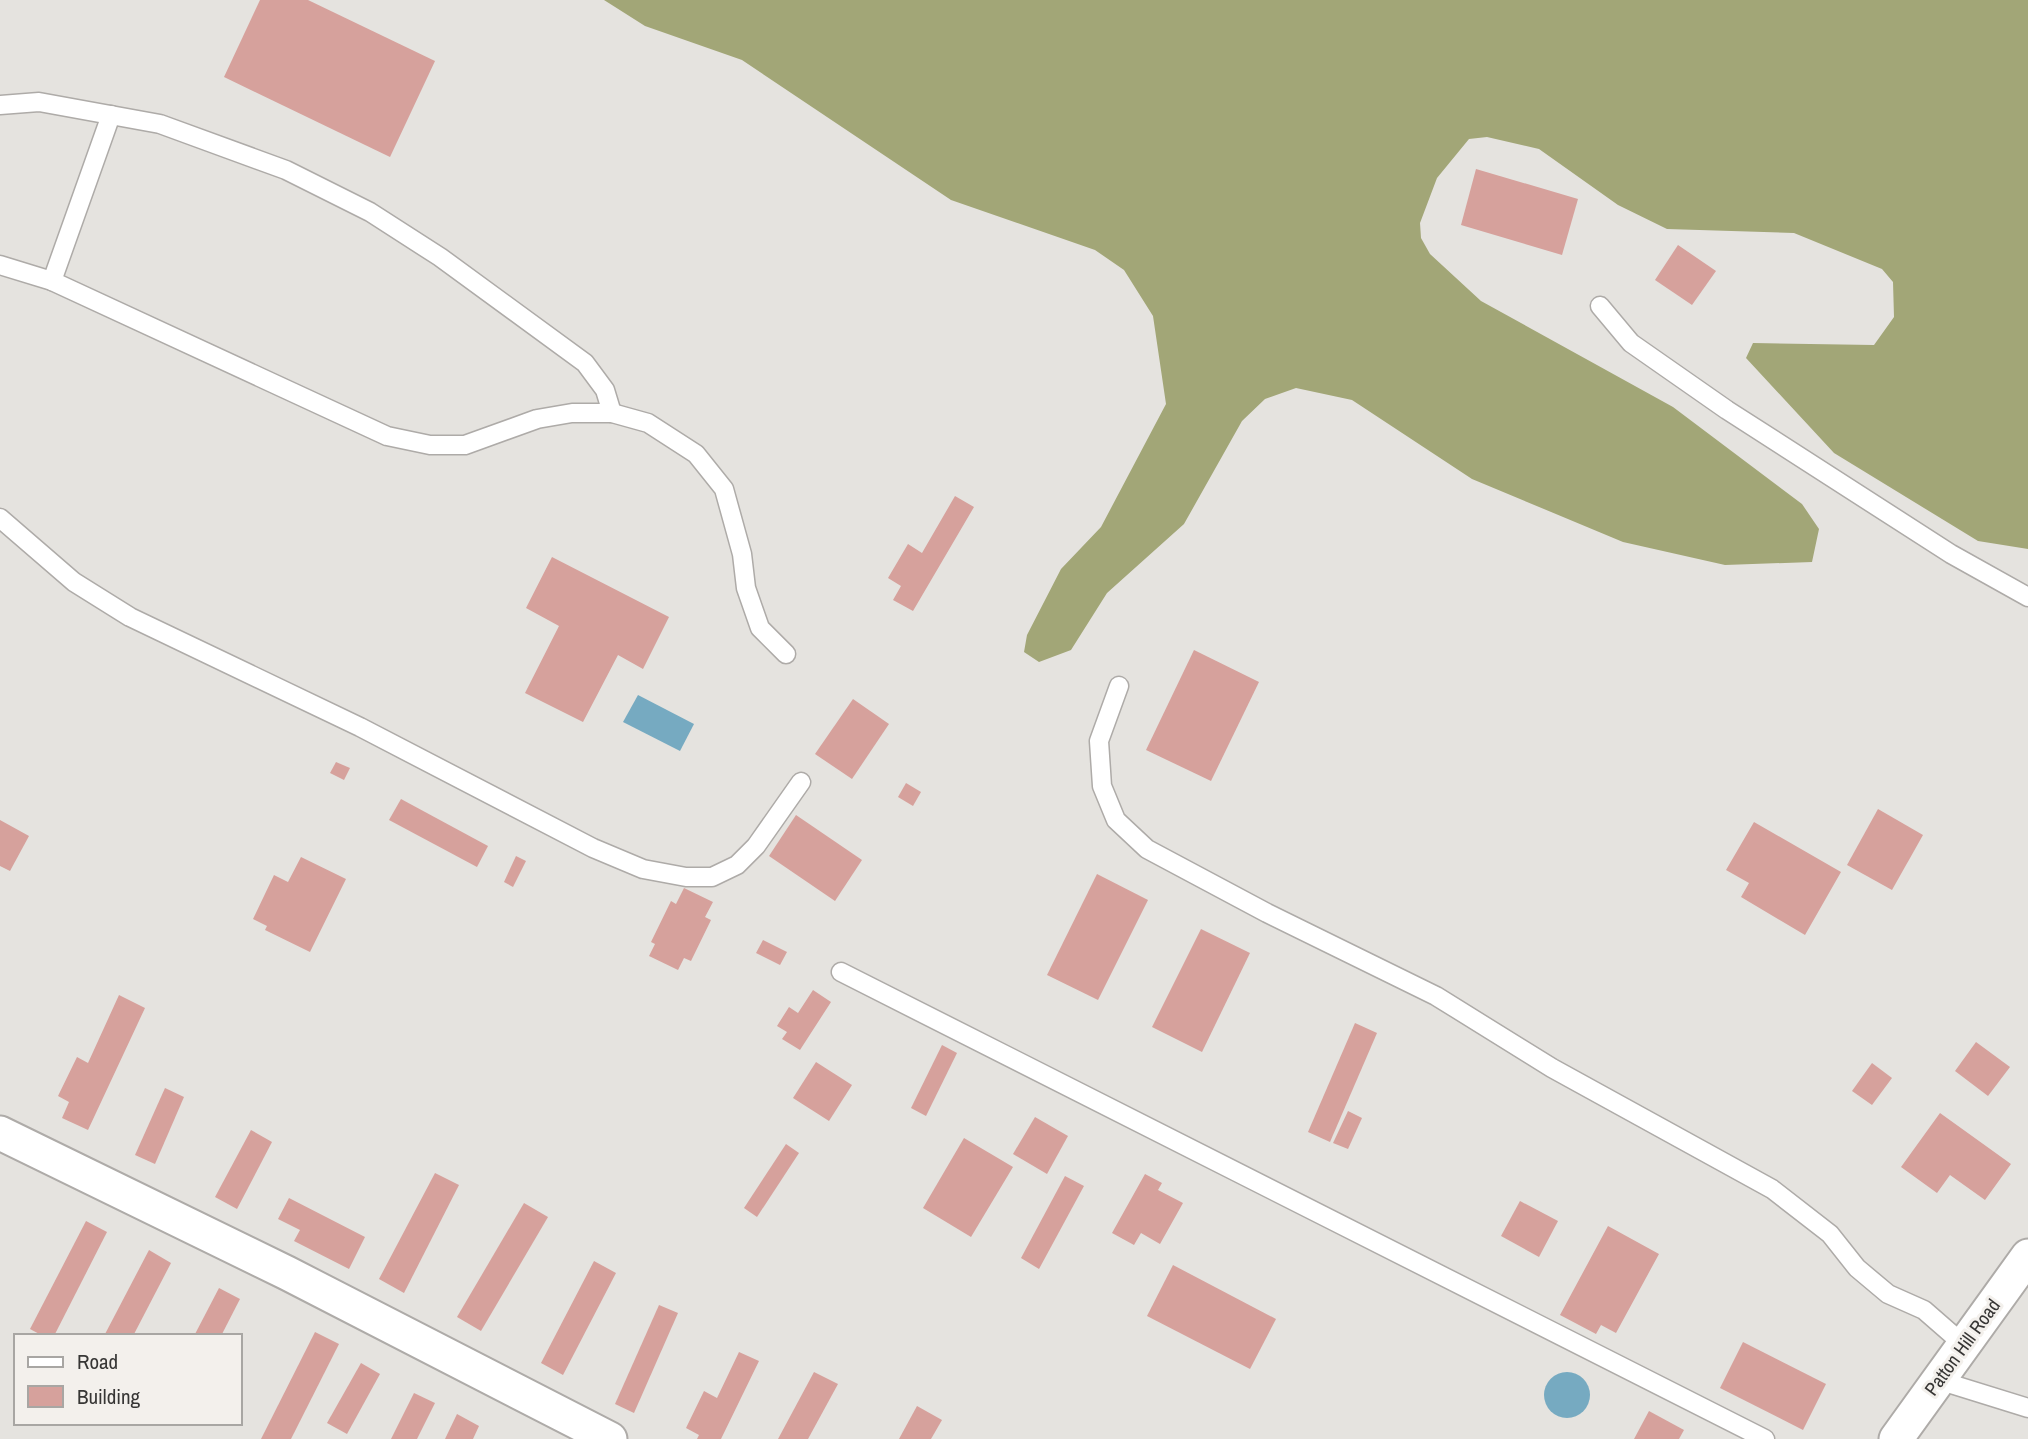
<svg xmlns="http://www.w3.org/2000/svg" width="2028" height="1439" font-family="'Archivo Narrow',sans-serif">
  <rect width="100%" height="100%" fill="#e5e3df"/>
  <polygon fill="#a2a677" points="604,0 2028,0 2028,549 1978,541 1834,453 1746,358 1753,343 1874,345 1894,317 1893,282 1882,269 1794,233 1667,229 1618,205 1539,149 1487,137 1469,139 1437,178 1420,223 1421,238 1430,254 1481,301 1673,407 1802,504 1819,529 1812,562 1725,565 1623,542 1472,479 1352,400 1296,388 1265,399 1242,421 1184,524 1107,593 1071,650 1039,662 1024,652 1027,635 1061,569 1101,527 1166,404 1153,316 1124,270 1095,250 951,200 742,60 645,26"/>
  <g fill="#76aac1">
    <polygon points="638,695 694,724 680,751 623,722"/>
    <circle cx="1567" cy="1395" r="23"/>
  </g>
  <g fill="#d6a19c">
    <polygon points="260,0 308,0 435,61 390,157 224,77"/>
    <polygon points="1476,169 1578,199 1562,255 1461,225"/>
    <polygon points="1678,245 1716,271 1692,305 1655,280"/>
    <polygon points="955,496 974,507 913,611 893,600 901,586 888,578 908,544 922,553"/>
    <polygon points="552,557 669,617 643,669 618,655 583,722 525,693 559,626 526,608"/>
    <polygon points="1194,650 1259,682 1211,781 1146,750"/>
    <polygon points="853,699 889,724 852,779 815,754"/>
    <polygon points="336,762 350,768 344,780 330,773"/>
    <polygon points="906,783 921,792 913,806 898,797"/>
    <polygon points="401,799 488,846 477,867 389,820"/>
    <polygon points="1878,809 1923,835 1892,890 1847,865"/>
    <polygon points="796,815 862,860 835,901 769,856"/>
    <polygon points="0,820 29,836 10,871 0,866"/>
    <polygon points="1754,822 1841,872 1805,935 1741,897 1749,883 1726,870"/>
    <polygon points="516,856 526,861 513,887 504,882"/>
    <polygon points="301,857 346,879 310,952 265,930 267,926 253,919 274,875 288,882"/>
    <polygon points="1097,874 1148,900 1098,1000 1047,975"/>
    <polygon points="684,888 713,902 705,917 711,920 691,961 684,958 678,970 649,956 655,944 651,942 671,901 676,904"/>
    <polygon points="1201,929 1250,953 1202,1052 1152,1027"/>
    <polygon points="763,940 787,952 780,965 756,953"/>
    <polygon points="813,990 831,1002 800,1050 782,1039 787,1032 777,1026 789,1007 798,1013"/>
    <polygon points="119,995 145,1008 88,1130 62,1118 69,1102 58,1096 77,1057 88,1063"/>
    <polygon points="1355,1023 1377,1033 1330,1142 1308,1132"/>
    <polygon points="1976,1042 2010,1067 1988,1096 1955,1071"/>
    <polygon points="942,1045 957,1053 926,1116 911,1108"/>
    <polygon points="816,1062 852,1085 829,1121 793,1098"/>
    <polygon points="1872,1063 1892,1078 1872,1105 1852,1091"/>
    <polygon points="165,1088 184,1097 155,1164 135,1155"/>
    <polygon points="1348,1111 1362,1118 1348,1149 1333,1143"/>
    <polygon points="1940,1113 2011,1164 1985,1200 1950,1175 1937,1193 1901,1167"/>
    <polygon points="1035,1117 1068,1136 1047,1174 1013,1154"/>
    <polygon points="251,1130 272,1142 237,1209 215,1197"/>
    <polygon points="964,1138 1013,1167 971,1237 923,1208"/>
    <polygon points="786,1144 799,1153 757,1217 744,1208"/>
    <polygon points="435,1173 459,1185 404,1293 379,1279"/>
    <polygon points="1145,1174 1162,1183 1158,1190 1183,1203 1160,1244 1141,1233 1134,1245 1112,1233"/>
    <polygon points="1065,1176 1084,1186 1039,1269 1021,1258"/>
    <polygon points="289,1198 365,1237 349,1269 294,1241 300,1230 278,1219"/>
    <polygon points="1520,1201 1558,1221 1539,1257 1501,1236"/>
    <polygon points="524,1203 548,1217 481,1331 457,1317"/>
    <polygon points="86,1221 107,1232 54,1336 43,1336 30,1329"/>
    <polygon points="1608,1226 1659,1254 1616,1333 1601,1325 1596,1334 1560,1315"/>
    <polygon points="149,1250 171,1263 133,1336 104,1336"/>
    <polygon points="594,1261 616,1273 563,1375 541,1363"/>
    <polygon points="1173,1265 1276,1319 1250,1369 1147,1316"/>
    <polygon points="219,1288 240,1299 221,1336 194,1336"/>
    <polygon points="659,1305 678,1313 634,1413 615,1404"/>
    <polygon points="315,1332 339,1344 291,1439 261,1439"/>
    <polygon points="1743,1342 1826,1384 1803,1430 1720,1388"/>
    <polygon points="739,1352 759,1361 721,1439 697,1439 699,1435 686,1428 704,1391 717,1398"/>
    <polygon points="361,1363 380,1374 347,1434 327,1423"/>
    <polygon points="814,1372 838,1384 808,1439 778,1439"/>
    <polygon points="414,1393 435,1403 417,1439 391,1439"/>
    <polygon points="917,1406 942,1420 931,1439 899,1439"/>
    <polygon points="1649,1411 1684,1430 1679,1439 1634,1439"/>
    <polygon points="457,1414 479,1426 473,1439 445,1439"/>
  </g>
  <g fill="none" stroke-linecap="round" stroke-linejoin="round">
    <defs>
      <g id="service">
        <polyline points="0,105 39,102 160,124 286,170 370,212 440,257 585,363 605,390 612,413"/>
        <polyline points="0,265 52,281 387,436 430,445 465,445 537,419 572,413 612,413 648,423 696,454 724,489 742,554 746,588 760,628 786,654"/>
        <polyline points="52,281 111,115"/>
        <polyline points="1600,306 1631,343 1727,410 1951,554 2028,597"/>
        <polyline points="0,518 74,582 130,617 360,727 593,848 643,869 686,877 712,877 737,865 756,846 801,782"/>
        <polyline points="1119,686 1099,741 1102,786 1116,820 1147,849 1267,913 1436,996 1552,1068 1772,1189 1830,1234 1857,1268 1888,1294 1924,1310 1963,1344"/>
        <polyline points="841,972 1765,1439"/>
        <polyline points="1938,1380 2028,1408"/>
      </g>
      <g id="minor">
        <polyline points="0,1133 287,1273 610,1439"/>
        <polyline points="1896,1439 2028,1256"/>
      </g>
    </defs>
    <use href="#service" stroke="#aeaba8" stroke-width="21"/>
    <use href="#minor" stroke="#aeaba8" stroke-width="37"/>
    <use href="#service" stroke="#fff" stroke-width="18"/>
    <use href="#minor" stroke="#fff" stroke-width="33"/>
  </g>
  <g text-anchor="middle" stroke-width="6" stroke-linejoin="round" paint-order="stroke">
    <g font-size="19" fill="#373635" stroke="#f3f0ec">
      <text transform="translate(1962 1347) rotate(-54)" y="7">Patton Hill Road</text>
    </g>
  </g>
  <rect x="14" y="1334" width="228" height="91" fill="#f3f0ec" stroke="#a8a6a3" stroke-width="2"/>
  <rect x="28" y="1357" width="35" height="10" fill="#ffffff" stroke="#a8a6a3" stroke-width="2"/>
  <text x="77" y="1369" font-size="21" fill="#373635">Road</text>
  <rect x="28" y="1386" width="35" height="21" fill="#d6a19c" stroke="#a8a6a3" stroke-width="2"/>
  <text x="77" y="1404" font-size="21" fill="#373635">Building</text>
</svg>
